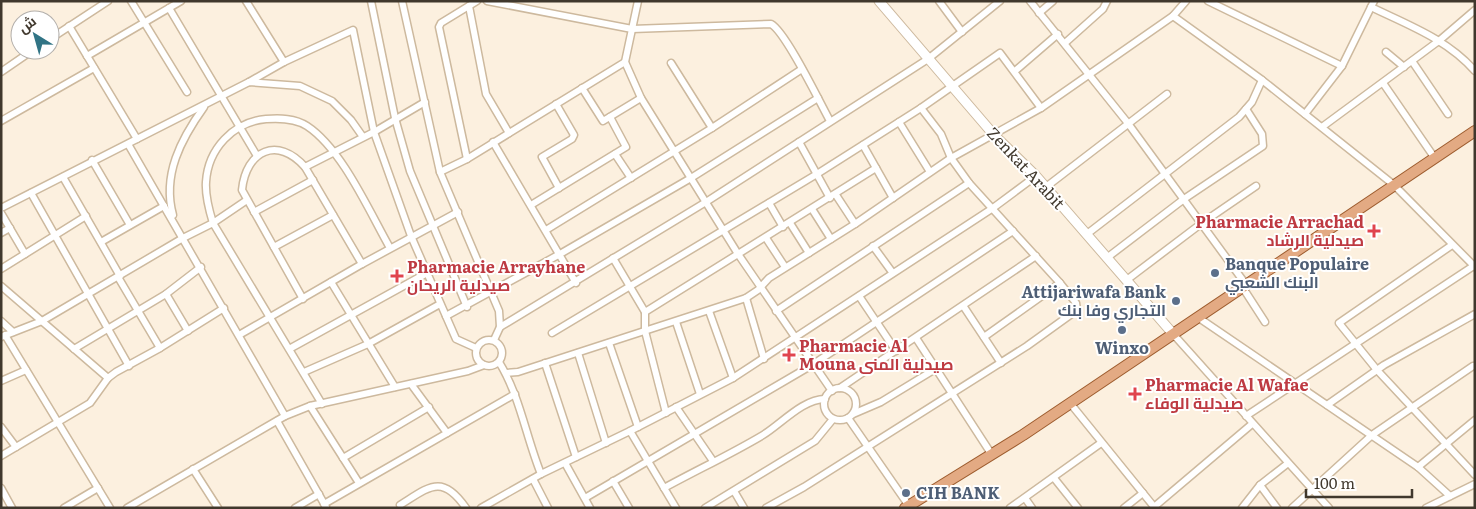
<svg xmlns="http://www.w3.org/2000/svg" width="1476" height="509" font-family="Literata,Cairo,serif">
  <rect width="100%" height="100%" fill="#fcf0df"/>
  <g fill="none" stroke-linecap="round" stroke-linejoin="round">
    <defs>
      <g id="minor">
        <polyline points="131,1 187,92"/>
        <polyline points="246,1 284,62"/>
        <polyline points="371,1 395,118 410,171 467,307"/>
        <polyline points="402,1 440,172 499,311 500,327 494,340"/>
        <path d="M487,1L632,29L771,24C786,32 820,103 830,121"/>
        <polyline points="638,1 625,62 641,98 738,254 832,391"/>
        <polyline points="939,1 962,32"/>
        <polyline points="1030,1 1127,122 1247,286"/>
        <polyline points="1208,1 1342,66"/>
        <polyline points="469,6 486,94 509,133"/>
        <path d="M1371,7C1408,25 1447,39 1475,71"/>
        <polyline points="169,8 257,156"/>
        <polyline points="1039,13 1053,1"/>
        <polyline points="1173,16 1262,80 1394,185 1475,267"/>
        <polyline points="69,26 137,139"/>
        <polyline points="50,39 108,1"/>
        <polyline points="1065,43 1103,9 1107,1"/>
        <polyline points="1386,52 1404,67"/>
        <polyline points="87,56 181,1"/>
        <polyline points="1412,61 1448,114"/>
        <polyline points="671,63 712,128"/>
        <polyline points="1015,71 1058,34"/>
        <polyline points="1,72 33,50"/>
        <polyline points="249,82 284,62 353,30 374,132 411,236 456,339 476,348"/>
        <polyline points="1383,83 1434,157"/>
        <polyline points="582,88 603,121 641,98"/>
        <polyline points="556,104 574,135 572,139 542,157 559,188"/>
        <polyline points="1305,114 1342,66 1374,1"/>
        <polyline points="1,121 94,68"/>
        <polyline points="899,122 930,172"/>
        <polyline points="1322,127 1440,40 1475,10"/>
        <polyline points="493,142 576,283"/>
        <polyline points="799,142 830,198"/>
        <polyline points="128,144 285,416"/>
        <polyline points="863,145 893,198"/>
        <polyline points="615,154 631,178"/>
        <polyline points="467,159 439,27 441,23 477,1"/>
        <polyline points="92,160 130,225"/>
        <polyline points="305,167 374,132 425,102"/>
        <polyline points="440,172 467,159 625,62"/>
        <polyline points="63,177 120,276"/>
        <polyline points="1046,187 1167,94"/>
        <polyline points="31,193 129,366"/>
        <polyline points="836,195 855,224"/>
        <polyline points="769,203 783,227"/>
        <polyline points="531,205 626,147 610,117"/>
        <polyline points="1,208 249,82 300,86 332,101 351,120 363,137"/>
        <polyline points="812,209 831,239"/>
        <polyline points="254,212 313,180"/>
        <polyline points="1,213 25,254"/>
        <path d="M173,215C162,175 181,139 204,107"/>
        <polyline points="790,223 809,253"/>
        <polyline points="546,230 712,128 802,69"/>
        <polyline points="1,233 10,228"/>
        <polyline points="1087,234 1239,117 1252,102 1262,80"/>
        <polyline points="766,238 785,267"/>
        <polyline points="101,242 164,206"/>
        <polyline points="1452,245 1339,323 1377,370 1475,475"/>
        <polyline points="873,246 892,272"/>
        <polyline points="274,247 333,215"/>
        <polyline points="1108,257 1184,199 1263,146 1262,134 1246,109"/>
        <polyline points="613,258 645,312"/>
        <polyline points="1,269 86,216"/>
        <polyline points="118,277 160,348"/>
        <polyline points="1128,279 1202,223 1256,186"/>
        <polyline points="331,282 395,387"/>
        <polyline points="1,286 108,378"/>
        <polyline points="1243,288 1265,322"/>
        <polyline points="166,294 188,331"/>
        <polyline points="859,296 896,351"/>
        <polyline points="746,298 764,359"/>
        <path d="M303,299L242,190C246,150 278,136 305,167L362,264"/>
        <polyline points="964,307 1001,363"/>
        <polyline points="709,311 733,378"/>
        <polyline points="776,311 969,183"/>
        <polyline points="446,316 560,254 691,178 818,98"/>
        <polyline points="1199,318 1418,467 1450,496"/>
        <polyline points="1,321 13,332"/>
        <polyline points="676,322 700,394"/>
        <polyline points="500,327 706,202 928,59 1000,1"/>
        <polyline points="552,333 817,174 921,108 1000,53 1041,108"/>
        <polyline points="5,335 110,508"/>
        <polyline points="239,335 362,264 458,212"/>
        <polyline points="1174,335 1329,508"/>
        <polyline points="1,337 42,321 183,238 213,223 247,200"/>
        <polyline points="984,337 1060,283"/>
        <polyline points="916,338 992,455"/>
        <circle cx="489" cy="353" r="13"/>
        <polyline points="609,343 638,427"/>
        <polyline points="291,348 427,273"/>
        <polyline points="74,349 166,294 201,267"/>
        <polyline points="578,353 606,443"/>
        <path d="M499,362C520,396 526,437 541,474"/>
        <polyline points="545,363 576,457"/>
        <polyline points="304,372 368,344 440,304"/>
        <polyline points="506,373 518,372 746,298 758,290 769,278 855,224 951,158 1041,108 1173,16 1186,1"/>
        <polyline points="1,381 26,370"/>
        <polyline points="411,384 447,433"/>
        <polyline points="840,388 1036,256"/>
        <circle cx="840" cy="404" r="16"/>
        <polyline points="1070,403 1155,508"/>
        <path d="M322,404L213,223C209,210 205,196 206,182C208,149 233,122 266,119C280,118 295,118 307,126C342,149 369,211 390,248"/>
        <polyline points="1327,405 1384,365 1475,314"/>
        <polyline points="310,406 359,483"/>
        <polyline points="676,407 713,461"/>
        <polyline points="666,413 645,331 645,312 876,168"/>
        <polyline points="853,414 881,402 937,368"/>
        <polyline points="1246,416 1475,265"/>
        <polyline points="848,418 909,506"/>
        <polyline points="277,421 326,507"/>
        <polyline points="1,427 16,447"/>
        <polyline points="630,431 676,508"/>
        <polyline points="1,456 90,403 108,378 116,372 160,348 224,308"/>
        <polyline points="343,458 429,407"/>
        <polyline points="565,463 590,508"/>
        <polyline points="1418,467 1475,420"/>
        <polyline points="193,469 218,508"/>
        <polyline points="1054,478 1078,508"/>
        <polyline points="533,479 548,508"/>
        <polyline points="613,481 629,508"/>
        <polyline points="1,488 12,508"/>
        <path d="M664,488C697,470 731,454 763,435C781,424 803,399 825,399"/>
        <polyline points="734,491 744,508"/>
        <polyline points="585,498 812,365 1013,231"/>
        <polyline points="1025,498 1032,508"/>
        <polyline points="324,504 515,394"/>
        <path d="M400,505C429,487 442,473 466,508"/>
        <polyline points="1154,507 1252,424"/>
        <polyline points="64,508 98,488"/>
        <polyline points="127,508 285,416 310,406 468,371 484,365"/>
        <polyline points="295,508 319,494"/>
        <polyline points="481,508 541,474 630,431 733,378 993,208 1036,176"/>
        <polyline points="705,508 815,441 833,419"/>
        <polyline points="766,508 804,487 1027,346 1077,310 1076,303 1060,283 969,183 951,158 941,134 921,108"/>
        <polyline points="1010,508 1101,443"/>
        <polyline points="1124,508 1143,493"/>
        <polyline points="1242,508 1260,485"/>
        <polyline points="1277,508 1260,485 1287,464"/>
        <polyline points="1292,508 1372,435 1473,366"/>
        <polyline points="1426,508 1475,484"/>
      </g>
      <polyline id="tertiary" points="879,1 994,135 1036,176 1174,335"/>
      <polyline id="primary" points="905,508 1023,435 1475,131"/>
    </defs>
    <use href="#minor" stroke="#cdb99e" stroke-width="9"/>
    <use href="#tertiary" stroke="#cdb99e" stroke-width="11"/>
    <use href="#primary" stroke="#9e5d2f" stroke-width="12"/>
    <use href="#minor" stroke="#fff" stroke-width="6"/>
    <use href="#tertiary" stroke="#fff" stroke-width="9"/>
    <use href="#primary" stroke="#e3aa83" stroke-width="10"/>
  </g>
  <g fill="#e0444e" stroke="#fff" stroke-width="2">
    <path d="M1371.5 223.5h5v5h5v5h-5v5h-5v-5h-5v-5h5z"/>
    <path d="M394.5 268.5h5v5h5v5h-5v5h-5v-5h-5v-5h5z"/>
    <path d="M786.5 347.5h5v5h5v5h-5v5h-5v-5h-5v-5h5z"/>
    <path d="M1132.5 386.5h5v5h5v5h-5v5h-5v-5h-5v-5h5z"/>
  </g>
  <g fill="#5c6f8a" stroke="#fff" stroke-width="2">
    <circle cx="1215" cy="273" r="5"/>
    <circle cx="1176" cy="301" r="5"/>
    <circle cx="1122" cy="330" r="5"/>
    <circle cx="906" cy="493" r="5"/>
  </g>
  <g text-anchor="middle" stroke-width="4" stroke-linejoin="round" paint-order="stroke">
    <g font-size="16" fill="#40382d" stroke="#fff">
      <text transform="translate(1026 168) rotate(47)" y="6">Zenkat Arabit</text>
    </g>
    <g font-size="16" font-weight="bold" fill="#be3a42" stroke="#fff" text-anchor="start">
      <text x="1364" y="228" text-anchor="end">Pharmacie Arrachad<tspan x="1364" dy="18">صيدلية الرشاد</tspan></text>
      <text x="407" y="273">Pharmacie Arrayhane<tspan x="407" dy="18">صيدلية الريحان</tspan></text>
      <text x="799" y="352">Pharmacie Al<tspan x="799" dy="18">Mouna صيدلية المنى</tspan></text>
      <text x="1145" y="391">Pharmacie Al Wafae<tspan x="1145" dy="18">صيدلية الوفاء</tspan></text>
    </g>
    <g font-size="16" font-weight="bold" fill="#4e5e75" stroke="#fff" text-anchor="start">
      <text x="1225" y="270">Banque Populaire<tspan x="1225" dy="18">البنك الشعبي</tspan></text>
      <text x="1166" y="298" text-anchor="end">Attijariwafa Bank<tspan x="1166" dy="18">التجاري وفا بنك</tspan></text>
      <text x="1122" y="354" text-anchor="middle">Winxo</text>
      <text x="916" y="499">CIH BANK</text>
    </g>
  </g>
  <rect width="1476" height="509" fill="none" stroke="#40382d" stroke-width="5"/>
  <g transform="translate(35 35) rotate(323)"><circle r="24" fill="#ffffff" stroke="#b3afab"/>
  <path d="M0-4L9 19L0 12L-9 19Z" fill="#317485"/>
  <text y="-8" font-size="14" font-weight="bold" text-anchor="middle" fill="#40382d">ش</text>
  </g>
  <path d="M1306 489v8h106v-8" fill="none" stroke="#40382d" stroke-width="2.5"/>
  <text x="1314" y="489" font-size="15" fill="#40382d" stroke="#ffffff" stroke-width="4" paint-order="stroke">100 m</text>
</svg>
